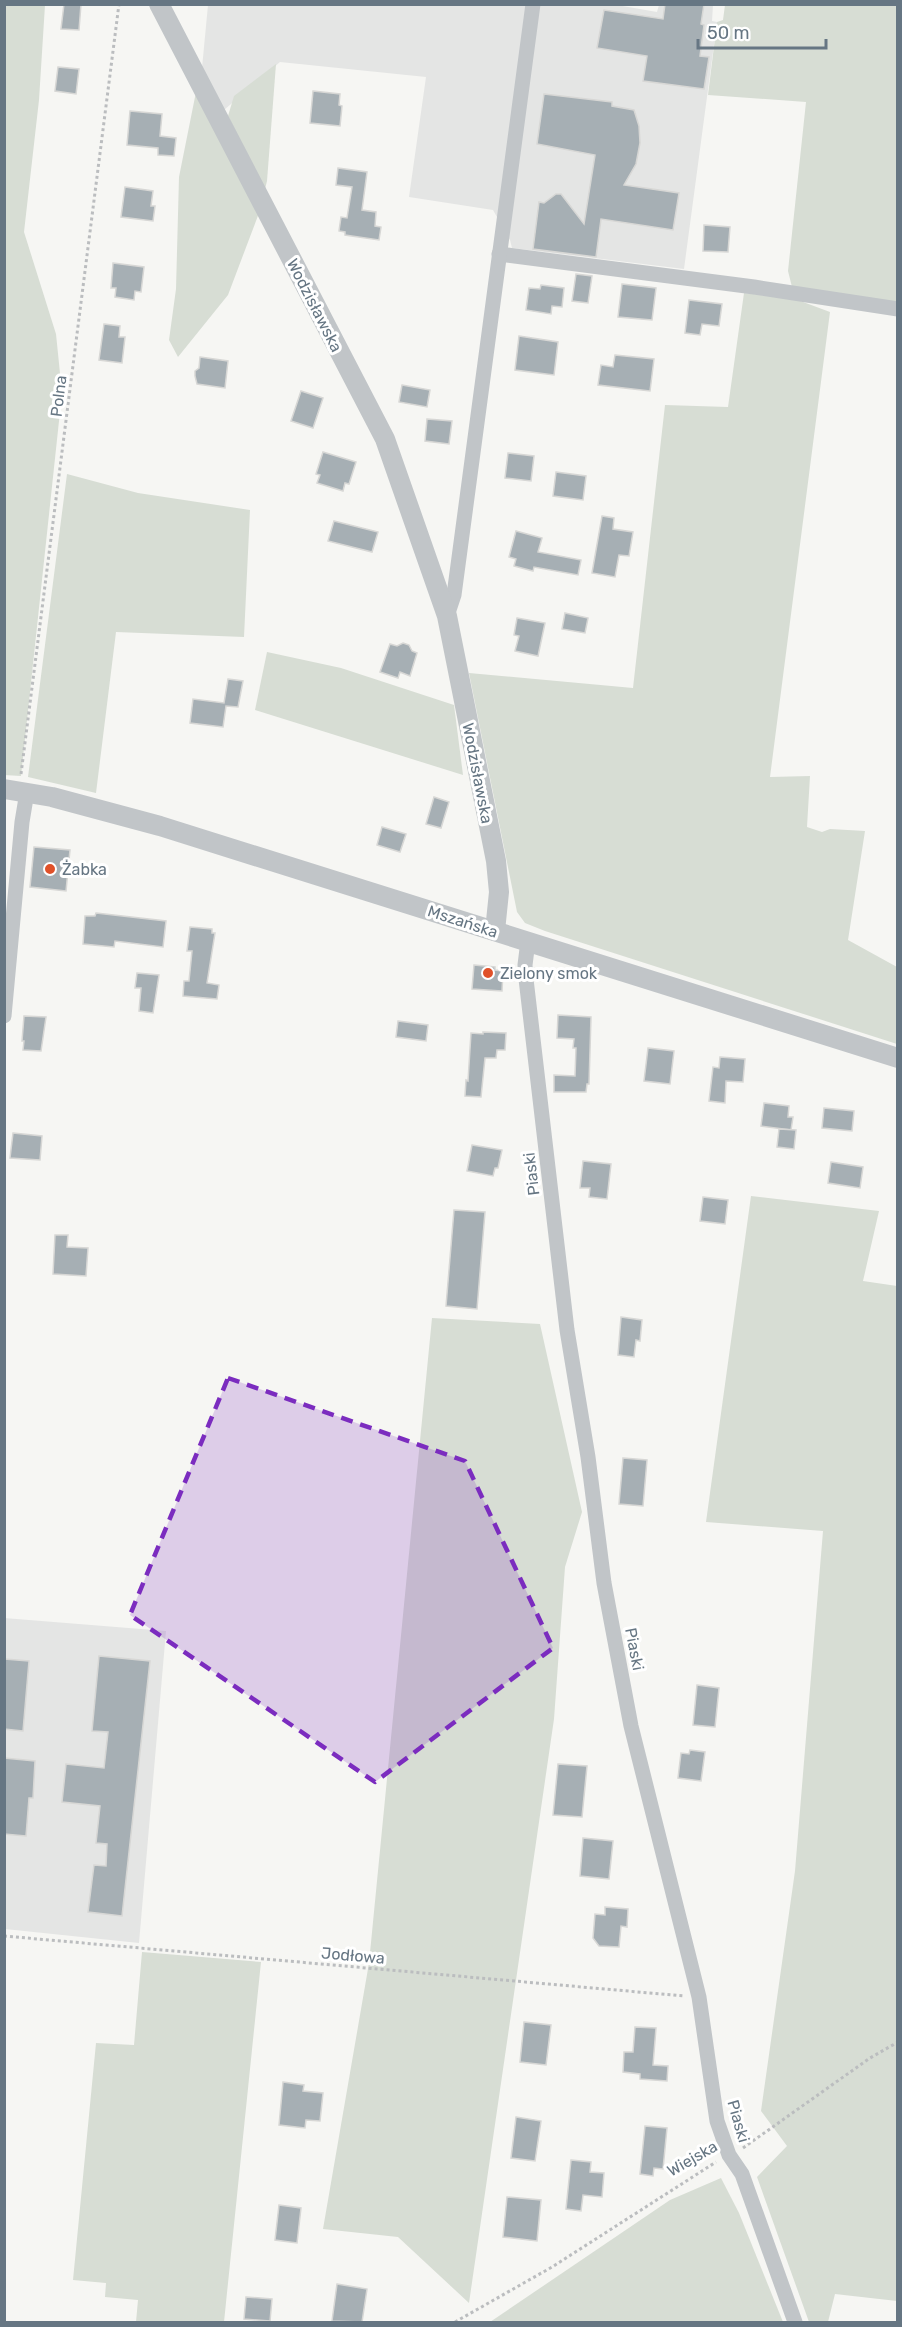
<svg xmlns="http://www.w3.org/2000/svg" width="902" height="2327" font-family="Rubik,sans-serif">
  <rect width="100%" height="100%" fill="#f6f6f3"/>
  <g fill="#e4e5e4">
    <polygon points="611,4 657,12 659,5 713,5 712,21 717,22 684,269 512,248 510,240 493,210 409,197 426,77 280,62 224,110 202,68 208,5"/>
    <polygon points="4,1618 166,1631 139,1943 5,1929"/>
  </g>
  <g fill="#d7ddd4">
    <polygon points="4,5 45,5 39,100 24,232 56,334 62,393 21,776 4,775"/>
    <polygon points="725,5 897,5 897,302 792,287 788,271 806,102 708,95 717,22 723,20"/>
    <polygon points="276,64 267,181 265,189 228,116 234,96"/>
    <polygon points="196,92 259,213 228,295 178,357 169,340 176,289 179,177"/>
    <polygon points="744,293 795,299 830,312 770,777 810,776 807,827 822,832 830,829 865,831 848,940 897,967 897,1044 545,931 525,923 517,912 469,673 633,688 665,405 728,407"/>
    <polygon points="67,474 138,493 250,510 244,637 116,632 96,793 28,777"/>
    <polygon points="267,652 341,668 454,705 463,775 255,710"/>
    <polygon points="751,1196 879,1211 863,1281 897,1286 897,2301 835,2294 828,2322 809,2322 757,2177 787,2146 761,2111 795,1871 823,1531 706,1522"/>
    <polygon points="432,1318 540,1324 582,1512 565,1567 554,1719 469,2303 398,2237 323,2229 369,1963"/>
    <polygon points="142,1952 261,1962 224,2322 136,2322 138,2300 105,2297 106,2283 73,2280 96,2043 134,2045"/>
    <polygon points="721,2178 739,2213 783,2322 490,2322 670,2200"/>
  </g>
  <g fill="#a6afb4" stroke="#d7d7d5" stroke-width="1.5">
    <polygon points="64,4 81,4 79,30 61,29"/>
    <polygon points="665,4 704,4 701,24 704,25 700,56 709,57 704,89 643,81 647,56 597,48 604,10 663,19"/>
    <polygon points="58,67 79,69 76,94 55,91"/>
    <polygon points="313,91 340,94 339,105 342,106 340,126 310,123"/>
    <polygon points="544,94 612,102 612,106 634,110 639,126 640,143 636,164 624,185 679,193 673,230 601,219 596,257 533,249 539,202 544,203 556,194 561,194 584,224 595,155 537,144"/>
    <polygon points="130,111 162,114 160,136 176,138 174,156 158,155 158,148 127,145"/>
    <polygon points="338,168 367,172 362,210 376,212 375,226 381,227 379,240 345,235 345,232 339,231 341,217 347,218 352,187 336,185"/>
    <polygon points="125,187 153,191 151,206 155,206 153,221 121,217"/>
    <polygon points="704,225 730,227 728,252 703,251"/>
    <polygon points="113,263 144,267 141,292 135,291 134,300 115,297 116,288 111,288"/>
    <polygon points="576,274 592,276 588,303 572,301"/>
    <polygon points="622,284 656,288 652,320 618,317"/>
    <polygon points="541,285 564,288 562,307 552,306 551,314 526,310 529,288 540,289"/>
    <polygon points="689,300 722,304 719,326 702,324 700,335 685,333"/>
    <polygon points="104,324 120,326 119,337 125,337 122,363 99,360"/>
    <polygon points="519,336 558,342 554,375 515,370"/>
    <polygon points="615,355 654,359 650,391 598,385 601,365 613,367"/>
    <polygon points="200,357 228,361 225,388 197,384 195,376 195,371 199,368"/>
    <polygon points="402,385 430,390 427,407 399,402"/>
    <polygon points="301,391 323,398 313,428 291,421"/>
    <polygon points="427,419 452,421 449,444 425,441"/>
    <polygon points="323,452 356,462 349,484 345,483 343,491 317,483 320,475 316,474"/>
    <polygon points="508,453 534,456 531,481 505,478"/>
    <polygon points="556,472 586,476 583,500 553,496"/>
    <polygon points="602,516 614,518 613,529 633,532 629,556 619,555 615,577 592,573"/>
    <polygon points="334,521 378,532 372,552 328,541"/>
    <polygon points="516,531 542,538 538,552 581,560 578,575 534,567 533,571 514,566 516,559 509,557"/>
    <polygon points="565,613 588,618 585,633 562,629"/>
    <polygon points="517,618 545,623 538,656 515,651 519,636 514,635"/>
    <polygon points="403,643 409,645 412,651 417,653 410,676 400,672 398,678 380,672 390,644 397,646"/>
    <polygon points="228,679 243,681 238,707 226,706 223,727 190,723 193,699 224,703"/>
    <polygon points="434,797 449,802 441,828 426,824"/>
    <polygon points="382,827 406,834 400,852 377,845"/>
    <polygon points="34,847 70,850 66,891 30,887"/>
    <polygon points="96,913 166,921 163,947 115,941 114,947 83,944 85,916 95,916"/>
    <polygon points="190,927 212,929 212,933 215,933 207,983 219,985 217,999 183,996 184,981 189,981 192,951 187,951"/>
    <polygon points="474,965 495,967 495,970 503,971 502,991 472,989"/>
    <polygon points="137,973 159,975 153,1013 139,1011 141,988 135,988"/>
    <polygon points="558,1015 591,1017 589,1084 587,1084 586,1092 554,1092 554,1075 575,1076 576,1048 573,1048 574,1039 557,1038"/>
    <polygon points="24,1016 46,1017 41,1051 23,1050 24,1041 22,1041"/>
    <polygon points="398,1021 428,1025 426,1041 396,1037"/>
    <polygon points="483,1032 506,1033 505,1050 497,1050 496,1058 485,1058 481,1097 465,1096 466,1080 468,1081 471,1033 483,1034"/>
    <polygon points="648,1048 674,1051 670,1084 644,1081"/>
    <polygon points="720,1057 745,1059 743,1082 726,1081 725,1103 709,1101 713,1067 719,1068"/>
    <polygon points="764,1103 789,1106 788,1117 793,1117 791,1130 761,1126"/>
    <polygon points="824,1108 854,1111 852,1131 822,1128"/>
    <polygon points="779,1129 796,1130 794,1149 777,1147"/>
    <polygon points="13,1133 42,1136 40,1160 10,1158"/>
    <polygon points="472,1145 502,1150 498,1168 495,1168 493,1176 467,1171"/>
    <polygon points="583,1161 611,1164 607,1199 589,1197 590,1188 580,1188"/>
    <polygon points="831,1162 863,1167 860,1188 828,1183"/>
    <polygon points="703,1197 728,1200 725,1224 700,1221"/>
    <polygon points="454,1210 485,1212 477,1309 446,1306"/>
    <polygon points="55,1235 68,1235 67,1247 88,1248 86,1276 53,1274"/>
    <polygon points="621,1317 642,1320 640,1341 636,1340 634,1357 618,1355"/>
    <polygon points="623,1458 647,1460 643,1506 619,1504"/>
    <polygon points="99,1656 150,1661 122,1916 88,1912 94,1865 106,1866 107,1844 96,1843 100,1806 62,1802 66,1764 104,1768 108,1732 92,1731"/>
    <polygon points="4,1659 29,1661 23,1731 4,1729"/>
    <polygon points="697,1685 719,1688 715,1727 693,1725"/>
    <polygon points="690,1750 705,1752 701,1781 678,1778 681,1753 689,1754"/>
    <polygon points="4,1758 35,1761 33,1798 29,1798 26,1836 4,1834"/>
    <polygon points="558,1764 587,1766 582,1817 553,1815"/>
    <polygon points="583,1838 613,1841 609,1879 580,1876"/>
    <polygon points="605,1907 628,1909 627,1927 621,1926 619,1947 599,1946 593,1938 595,1914 605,1915"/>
    <polygon points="524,2022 551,2025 546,2065 520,2062"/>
    <polygon points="635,2027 656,2028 653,2065 668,2066 667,2081 640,2079 640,2074 623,2072 624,2052 633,2052"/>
    <polygon points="283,2082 304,2085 303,2091 323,2093 320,2121 306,2120 305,2128 279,2125"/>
    <polygon points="516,2117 541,2121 535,2161 511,2158"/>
    <polygon points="645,2126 667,2128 663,2169 654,2168 653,2176 640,2174"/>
    <polygon points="571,2160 591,2162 590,2172 604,2173 602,2197 583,2195 581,2211 566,2209"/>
    <polygon points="507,2197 541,2200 537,2241 503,2237"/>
    <polygon points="279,2205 301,2208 297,2243 275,2240"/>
    <polygon points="337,2284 367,2289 362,2322 332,2321"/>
    <polygon points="246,2297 272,2299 270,2321 244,2319"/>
  </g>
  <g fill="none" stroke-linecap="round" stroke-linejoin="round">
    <g stroke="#bbbdbf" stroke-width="3" stroke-dasharray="3 3" stroke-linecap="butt">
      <polyline points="21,774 119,4"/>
      <polyline points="4,1936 684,1996"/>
      <polyline points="743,2148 870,2058 898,2042"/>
      <polyline points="455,2322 552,2267 716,2162"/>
    </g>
    <g stroke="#c1c5c8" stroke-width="15">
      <polyline points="499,254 754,287 898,309"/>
      <polyline points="447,616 454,595 533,4"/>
      <polyline points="528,941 525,965 526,979 567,1330 588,1457 604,1583 631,1726 699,1997 717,2121 729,2155 742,2174 795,2322"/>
      <polyline points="4,1016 22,822 27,792"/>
    </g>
    <g stroke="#c1c5c8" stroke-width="20">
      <polyline points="159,4 385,439 447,616 496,861 499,892 495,931"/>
      <polyline points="4,789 52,797 160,826 898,1058"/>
    </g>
  </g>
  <path fill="#7b2cbf" fill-opacity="0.2" stroke="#7b2cbf" stroke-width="4.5" stroke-dasharray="12 8" stroke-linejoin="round" d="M228,1378L465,1461L553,1648L375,1782L130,1615Z"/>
  <g fill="#e05129" stroke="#fff" stroke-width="2">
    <circle cx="50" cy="869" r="6"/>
    <circle cx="488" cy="973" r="6"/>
  </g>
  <g text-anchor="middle" stroke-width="6" stroke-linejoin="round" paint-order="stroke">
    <g font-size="16" fill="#667683" stroke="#fff">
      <text transform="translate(315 305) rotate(63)" y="6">Wodzisławska</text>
      <text transform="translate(58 396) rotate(-83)" y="6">Polna</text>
      <text transform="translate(478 773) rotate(79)" y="6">Wodzisławska</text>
      <text transform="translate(463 921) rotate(18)" y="6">Mszańska</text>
      <text transform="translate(531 1174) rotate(-97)" y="6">Piaski</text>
      <text transform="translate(635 1649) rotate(79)" y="6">Piaski</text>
      <text transform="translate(353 1955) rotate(5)" y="6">Jodłowa</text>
      <text transform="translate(739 2121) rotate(74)" y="6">Piaski</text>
      <text transform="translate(692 2158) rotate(-30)" y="6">Wiejska</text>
    </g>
    <g font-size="16" fill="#667683" stroke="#fff" text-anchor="start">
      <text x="62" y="875">Żabka</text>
      <text x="500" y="979">Zielony smok</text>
    </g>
  </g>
  <rect width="902" height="2327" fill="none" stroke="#667683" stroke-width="12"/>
  <path d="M698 39v9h128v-9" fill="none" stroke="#667683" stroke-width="3"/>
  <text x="707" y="39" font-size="18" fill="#667683" stroke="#ffffff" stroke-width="4.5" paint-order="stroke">50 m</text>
</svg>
